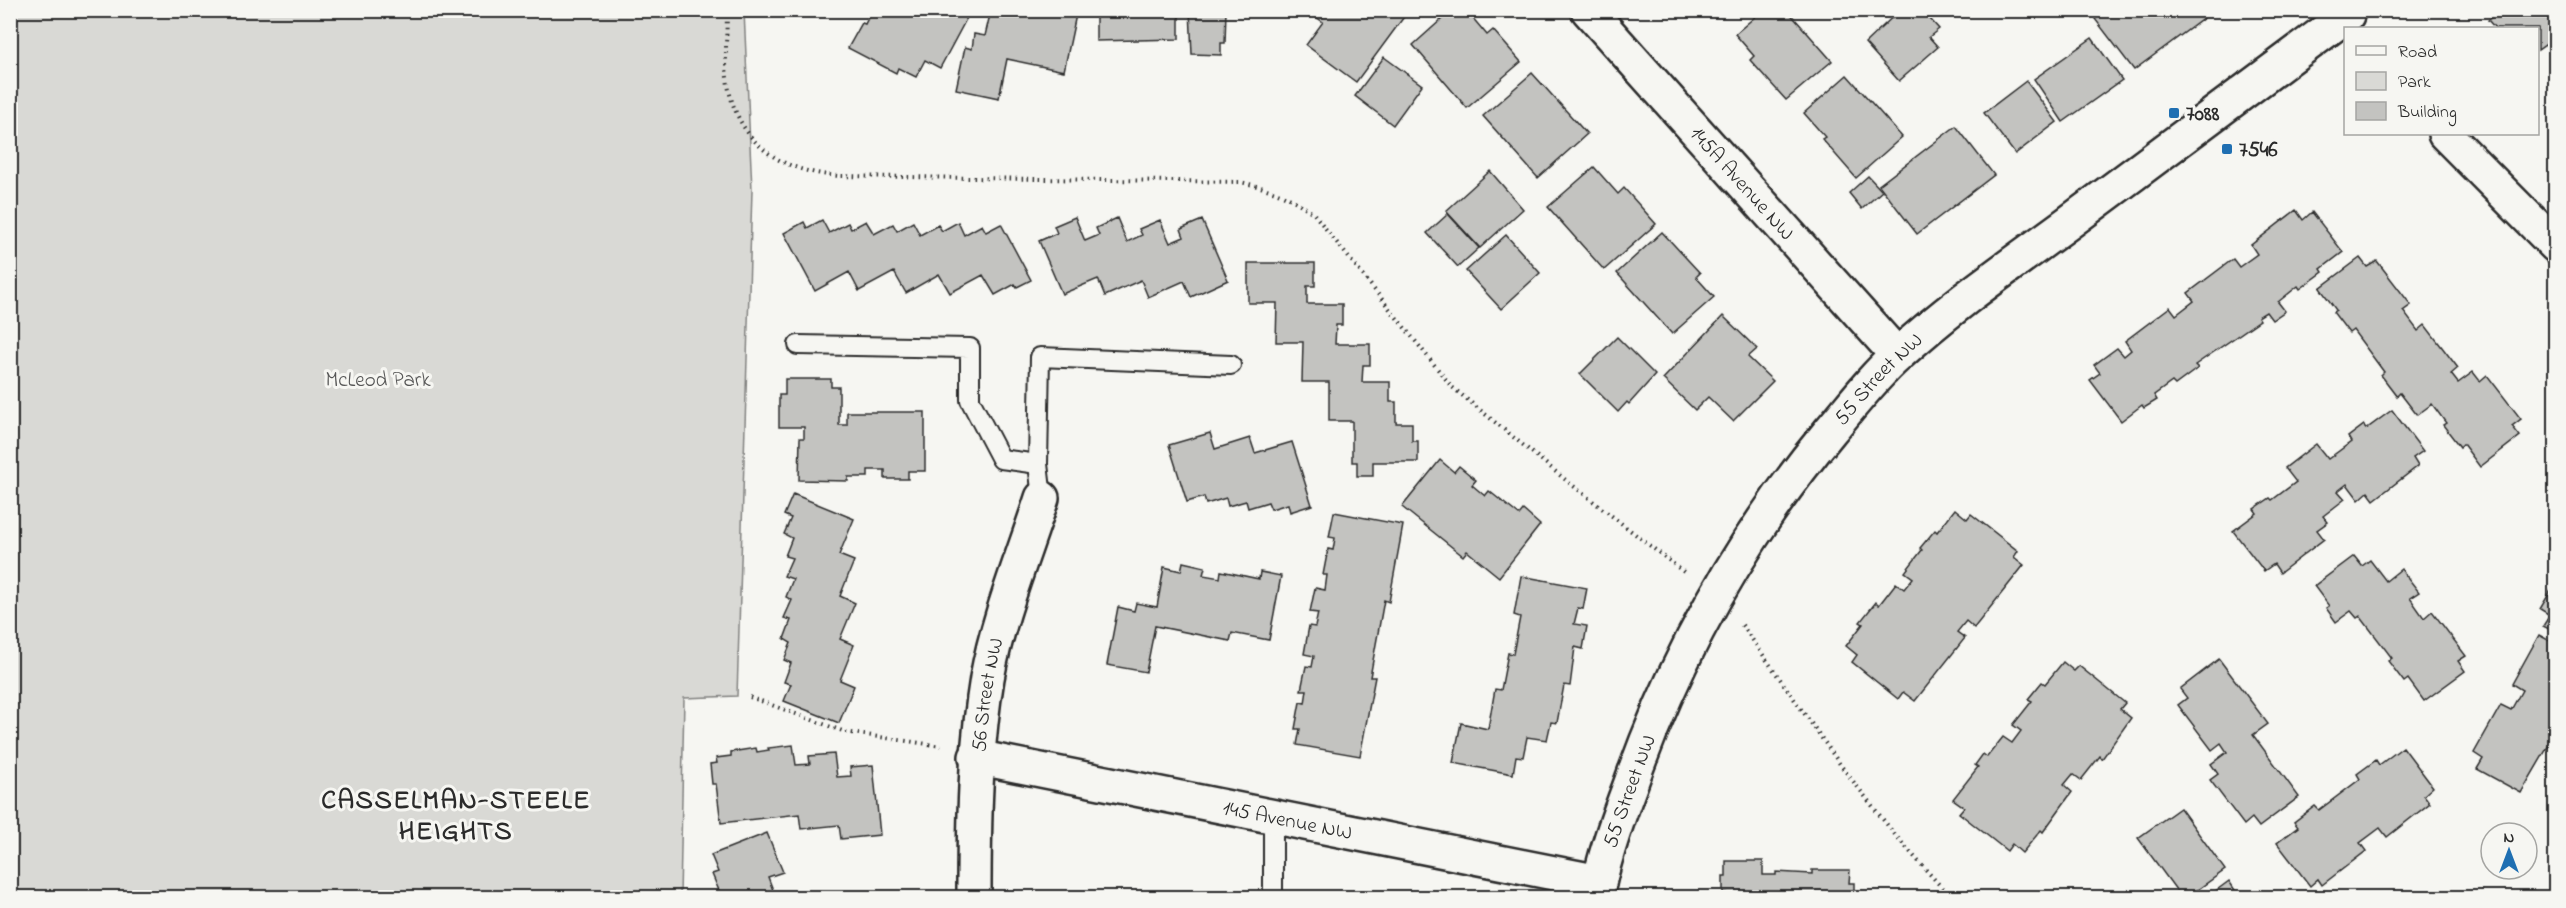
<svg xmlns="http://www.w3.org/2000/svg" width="2566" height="908" font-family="'Indie Flower',sans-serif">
  <rect width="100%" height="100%" fill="#f6f6f2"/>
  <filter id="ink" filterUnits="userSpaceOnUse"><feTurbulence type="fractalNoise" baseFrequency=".0167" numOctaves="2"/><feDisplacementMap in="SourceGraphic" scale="12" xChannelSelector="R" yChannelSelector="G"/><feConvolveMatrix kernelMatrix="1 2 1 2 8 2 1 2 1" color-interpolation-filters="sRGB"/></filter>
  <g filter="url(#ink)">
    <polygon fill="#d9d9d5" stroke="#828280" stroke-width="1.5" points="10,11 744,11 752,190 737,696 684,698 680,897 11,897"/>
    <g fill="#c3c3c0" stroke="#2b2b2b" stroke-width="1.5">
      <polygon points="872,10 971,10 940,68 925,60 916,77 898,68 896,73 848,48 862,23 865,24"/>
      <polygon points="991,10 1077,10 1064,71 1007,59 999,98 956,89 965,47 972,49 974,34 985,36"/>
      <polygon points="1096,10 1179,10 1179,39 1096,41"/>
      <polygon points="1190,10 1226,10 1225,43 1221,43 1221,55 1192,54"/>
      <polygon points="1321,10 1331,11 1409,10 1356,82 1306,45 1323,22 1316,17"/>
      <polygon points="1452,10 1466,10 1487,35 1493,30 1521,62 1467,108 1413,45"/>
      <polygon points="1763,10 1787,10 1832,61 1786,100 1750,60 1754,56 1735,34"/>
      <polygon points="1900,10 1922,10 1939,29 1929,37 1938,47 1899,81 1865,43"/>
      <polygon points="2107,10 2198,10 2204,18 2134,70 2095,19"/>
      <polygon points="2493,10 2556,10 2556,37 2538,50 2538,28 2495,28 2488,20 2496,14"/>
      <polygon points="2092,38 2122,80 2063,122 2034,79"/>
      <polygon points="1384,57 1422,85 1393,125 1355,96"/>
      <polygon points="1532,73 1587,134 1538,178 1483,116"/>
      <polygon points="1847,75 1902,137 1856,178 1822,139 1825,137 1804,113"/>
      <polygon points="2026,81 2057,122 2015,154 1984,113"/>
      <polygon points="1956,126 1994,175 1917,234 1879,185"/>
      <polygon points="1594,167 1618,194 1624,188 1656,224 1604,270 1548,207"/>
      <polygon points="1490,171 1523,209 1480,248 1446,211"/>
      <polygon points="1868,176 1882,191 1862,209 1849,193"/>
      <polygon points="2296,210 2303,220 2312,212 2343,252 2321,269 2323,272 2300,289 2298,286 2278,302 2285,311 2272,320 2266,312 2258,317 2260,320 2195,365 2198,368 2175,385 2172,382 2154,395 2157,400 2144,408 2142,405 2121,421 2090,380 2100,373 2094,365 2117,348 2124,356 2131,350 2125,341 2170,307 2176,315 2194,301 2188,293 2233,259 2239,267 2257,254 2251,245"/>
      <polygon points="1448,214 1479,248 1458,267 1427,233"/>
      <polygon points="1075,217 1085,241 1099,235 1096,228 1117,218 1127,242 1142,235 1139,229 1160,220 1170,243 1184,237 1181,229 1202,220 1228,280 1191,297 1184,281 1148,297 1141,280 1105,296 1098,279 1062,294 1039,241 1057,233 1054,226"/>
      <polygon points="822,220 829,233 848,223 851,229 866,221 874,234 893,224 897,231 913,222 920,235 938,225 942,231 958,222 964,235 982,225 986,232 1001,224 1031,280 1017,287 1015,284 995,295 983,275 950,293 939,274 906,293 894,272 859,291 849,272 815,291 784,233 804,222 807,228"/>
      <polygon points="1662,232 1700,273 1696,277 1714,297 1672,334 1617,273"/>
      <polygon points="1506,235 1540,273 1501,309 1466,271"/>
      <polygon points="2360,258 2367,267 2377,261 2411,305 2403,311 2418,331 2425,325 2458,368 2451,374 2458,383 2473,372 2480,381 2487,375 2521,419 2512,426 2520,436 2480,467 2463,444 2460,447 2443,425 2446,423 2432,404 2417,415 2400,393 2397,396 2381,375 2384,372 2353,330 2349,333 2333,312 2336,310 2320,288"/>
      <polygon points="1248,263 1315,263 1315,286 1307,286 1307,304 1342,304 1342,325 1336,325 1335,344 1370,344 1370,365 1363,365 1362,382 1390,382 1390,402 1396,402 1396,423 1412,423 1412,441 1418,441 1418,462 1373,462 1373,476 1357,476 1357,462 1352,462 1352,421 1329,421 1329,382 1302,382 1303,342 1276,342 1277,303 1248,303"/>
      <polygon points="1723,316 1757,349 1748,357 1773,381 1733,421 1708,397 1695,410 1663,379"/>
      <polygon points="1617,337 1655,375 1629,404 1627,402 1618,412 1580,374"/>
      <polygon points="785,379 831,379 831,387 839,387 839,425 847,425 847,412 925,412 925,471 908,471 908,479 885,479 885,470 868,470 868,477 848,477 848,481 799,480 800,438 804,438 804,427 779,427 779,395 785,395"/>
      <polygon points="2392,410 2423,451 2413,458 2418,466 2374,500 2368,492 2359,500 2347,484 2338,491 2345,499 2323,516 2328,522 2317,530 2324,539 2280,573 2274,564 2264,571 2233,531 2257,513 2254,509 2270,498 2272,500 2296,482 2285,468 2316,444 2328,459 2351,442 2348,437 2364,425 2366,429"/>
      <polygon points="1210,433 1215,449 1250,438 1255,453 1292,442 1312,505 1290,512 1288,504 1271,509 1268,502 1248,508 1246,501 1228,506 1226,498 1206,504 1204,497 1187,502 1169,445"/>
      <polygon points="1440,460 1454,472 1459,466 1476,480 1472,485 1485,496 1489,491 1519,515 1523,510 1540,525 1499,577 1467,551 1463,556 1402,507"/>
      <polygon points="793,494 854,519 839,555 854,561 840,596 855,603 840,639 854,645 840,680 854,686 839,723 784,701 791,684 784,682 791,663 784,660 791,643 784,639 791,620 784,618 792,600 786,597 793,579 784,576 792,558 785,556 792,538 784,534 791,518 784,515"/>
      <polygon points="1955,509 1967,519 1971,514 2018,551 2014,557 2024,565 1974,628 1966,621 1957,632 1965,638 1915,701 1903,692 1898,699 1852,662 1857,655 1846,646 1863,624 1860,622 1876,602 1879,605 1896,583 1904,589 1913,578 1905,572 1922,550 1920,548 1935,530 1937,532"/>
      <polygon points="1334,512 1403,525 1389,602 1384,600 1370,677 1375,677 1360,756 1297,745 1300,729 1295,729 1300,702 1305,703 1307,690 1301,690 1306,666 1312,667 1314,656 1304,654 1309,626 1315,627 1318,613 1310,612 1315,588 1325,590 1327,575 1323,575 1328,549 1333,550 1335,538 1329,537"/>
      <polygon points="2354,556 2362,566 2370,560 2386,581 2401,569 2419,592 2410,598 2424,618 2432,611 2466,656 2458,661 2465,671 2424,701 2408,679 2404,682 2388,661 2392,658 2360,616 2357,618 2351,611 2336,622 2326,608 2329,606 2314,586"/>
      <polygon points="1183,562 1205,567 1203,575 1220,578 1221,571 1259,579 1260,572 1281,576 1269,640 1232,633 1230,641 1155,626 1146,672 1107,665 1118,607 1134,611 1136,603 1157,607 1164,567 1181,571"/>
      <polygon points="1521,576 1587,588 1583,609 1578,608 1574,624 1587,626 1583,649 1575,647 1570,686 1564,685 1557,723 1551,722 1547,740 1527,737 1523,757 1516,756 1513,774 1453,763 1461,723 1488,729 1495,689 1501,690 1508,653 1513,654 1520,617 1514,615"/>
      <polygon points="2556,582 2556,733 2521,793 2477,769 2483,759 2474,753 2501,705 2511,710 2522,690 2512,684 2539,635 2550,641 2555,632 2543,626 2550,615 2540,609"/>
      <polygon points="2219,659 2268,724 2253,735 2299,797 2259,827 2252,818 2244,825 2210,780 2218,774 2211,764 2227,752 2221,743 2212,750 2178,705 2187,698 2180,689"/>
      <polygon points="2063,662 2074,671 2079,666 2125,703 2120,709 2131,718 2102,759 2100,756 2081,780 2073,774 2064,785 2072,792 2043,832 2041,830 2022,853 2012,844 2007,851 1959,813 1964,807 1953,799 1978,767 1975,765 1983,754 1987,757 2003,737 2012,743 2021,731 2013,725 2032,701 2028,699 2042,682 2045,684"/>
      <polygon points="793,745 796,765 810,764 809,756 834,754 837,777 851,776 850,767 873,765 880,835 841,839 839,825 801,829 799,814 721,823 716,784 712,784 710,764 717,763 716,758 731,756 731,752 756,748 757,752 769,750 768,748"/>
      <polygon points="2403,747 2433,787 2424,795 2430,803 2387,837 2380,828 2360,843 2366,851 2322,885 2318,879 2310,886 2277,843 2298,827 2294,822 2315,806 2319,810 2360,779 2357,774 2376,760 2379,765"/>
      <polygon points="2180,808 2225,870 2186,898 2182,898 2138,838"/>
      <polygon points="767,833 783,872 768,877 776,898 711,898 720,893 712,874 718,872 711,855"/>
      <polygon points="1726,861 1763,861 1763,875 1776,875 1776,872 1812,874 1812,870 1850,870 1849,883 1854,883 1854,898 1725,898 1726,893 1723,893 1723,876 1726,876"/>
      <polygon points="2229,881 2240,898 2206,898"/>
    </g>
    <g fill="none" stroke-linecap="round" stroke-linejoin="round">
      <defs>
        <g id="service">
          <polyline points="798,345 970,348 970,400 1001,459 1038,464"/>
          <polyline points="1042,498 1038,464 1040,357 1231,365"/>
          <polyline points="1273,816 1273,898"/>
        </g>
        <g id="minor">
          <path id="s1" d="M1588,10L1897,355"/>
          <path id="s2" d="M976,757L1599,882"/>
          <path id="s3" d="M974,898C974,823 975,751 987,678C998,617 1023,557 1042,498"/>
        </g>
        <g id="tertiary">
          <polyline points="2445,134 2556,246"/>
          <path id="s4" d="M1596,898C1603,859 1617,820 1631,783C1677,653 1742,537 1830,431C1852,405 1873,377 1898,355C1951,306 2011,265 2068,223C2161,153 2254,84 2347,15L2344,10"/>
        </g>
      </defs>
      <use href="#service" stroke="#2b2b2b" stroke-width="22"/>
      <use href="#minor" stroke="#2b2b2b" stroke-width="38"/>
      <use href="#tertiary" stroke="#2b2b2b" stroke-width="38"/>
      <g stroke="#2b2b2b" stroke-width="4" stroke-dasharray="1.5 4.5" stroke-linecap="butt">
        <path d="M727,10C727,34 724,61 728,85C739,145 782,172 839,176L1240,182C1268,188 1291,196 1314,214L1452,387L1567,481L1685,573"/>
        <polyline points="1742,625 1842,767 1896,836 1951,898"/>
        <polyline points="750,697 845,732 941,746"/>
      </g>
      <use href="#service" stroke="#f6f6f2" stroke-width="18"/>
      <use href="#minor" stroke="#f6f6f2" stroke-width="33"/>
      <use href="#tertiary" stroke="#f6f6f2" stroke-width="33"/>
    </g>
  </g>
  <g fill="#1f6fb2" stroke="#f6f6f2" stroke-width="2">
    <rect x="2168" y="107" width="12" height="12" rx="3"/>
    <rect x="2221" y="143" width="12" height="12" rx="3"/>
  </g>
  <g text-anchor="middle" stroke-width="6" stroke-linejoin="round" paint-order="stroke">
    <g font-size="21" font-weight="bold" fill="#2b2b2b" stroke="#f6f6f2" text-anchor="start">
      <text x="2186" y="120">7088</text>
      <text x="2239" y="156">7546</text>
    </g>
    <g font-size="21" fill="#2b2b2b" stroke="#f6f6f2">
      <text dy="7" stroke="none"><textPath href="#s1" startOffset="232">145A Avenue NW</textPath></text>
      <text dy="7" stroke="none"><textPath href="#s4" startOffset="598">55 Street NW</textPath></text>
      <text dy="7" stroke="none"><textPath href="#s3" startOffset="204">56 Street NW</textPath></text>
      <text dy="7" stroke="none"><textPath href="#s4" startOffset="112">55 Street NW</textPath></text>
      <text dy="7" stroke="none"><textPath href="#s2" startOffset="318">145 Avenue NW</textPath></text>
    </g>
    <g font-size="21" fill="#565656" stroke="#f6f6f2">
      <text x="378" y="386">McLeod Park</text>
    </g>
    <g font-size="27" font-weight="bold" letter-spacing="1.5" fill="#2b2b2b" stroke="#f6f6f2">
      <text x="456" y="808">CASSELMAN-STEELE<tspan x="456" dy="31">HEIGHTS</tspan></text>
    </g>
  </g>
  <rect width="2566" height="908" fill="none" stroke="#f6f6f2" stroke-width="36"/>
  <rect x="18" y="18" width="2530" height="872" fill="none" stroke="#2b2b2b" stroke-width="2" filter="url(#ink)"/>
  <rect x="2344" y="27" width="195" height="108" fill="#f6f6f2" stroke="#a5a5a2" stroke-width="1.5"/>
  <rect x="2356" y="46" width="30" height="9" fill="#f6f6f2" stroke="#a5a5a2" stroke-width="1.5"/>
  <text x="2398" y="57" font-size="18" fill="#2b2b2b">Road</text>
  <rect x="2356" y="72" width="30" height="18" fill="#d9d9d5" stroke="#a5a5a2" stroke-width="1.5"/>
  <text x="2398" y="87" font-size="18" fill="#2b2b2b">Park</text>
  <rect x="2356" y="102" width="30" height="18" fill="#c3c3c0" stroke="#a5a5a2" stroke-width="1.5"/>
  <text x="2398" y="117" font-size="18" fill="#2b2b2b">Building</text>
  <g transform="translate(2509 851)"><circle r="28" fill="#f6f6f2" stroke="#a5a5a2" stroke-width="1.5"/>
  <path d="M0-4.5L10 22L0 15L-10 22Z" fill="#1f6fb2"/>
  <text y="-9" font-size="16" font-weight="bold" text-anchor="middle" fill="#2b2b2b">N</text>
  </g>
</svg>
